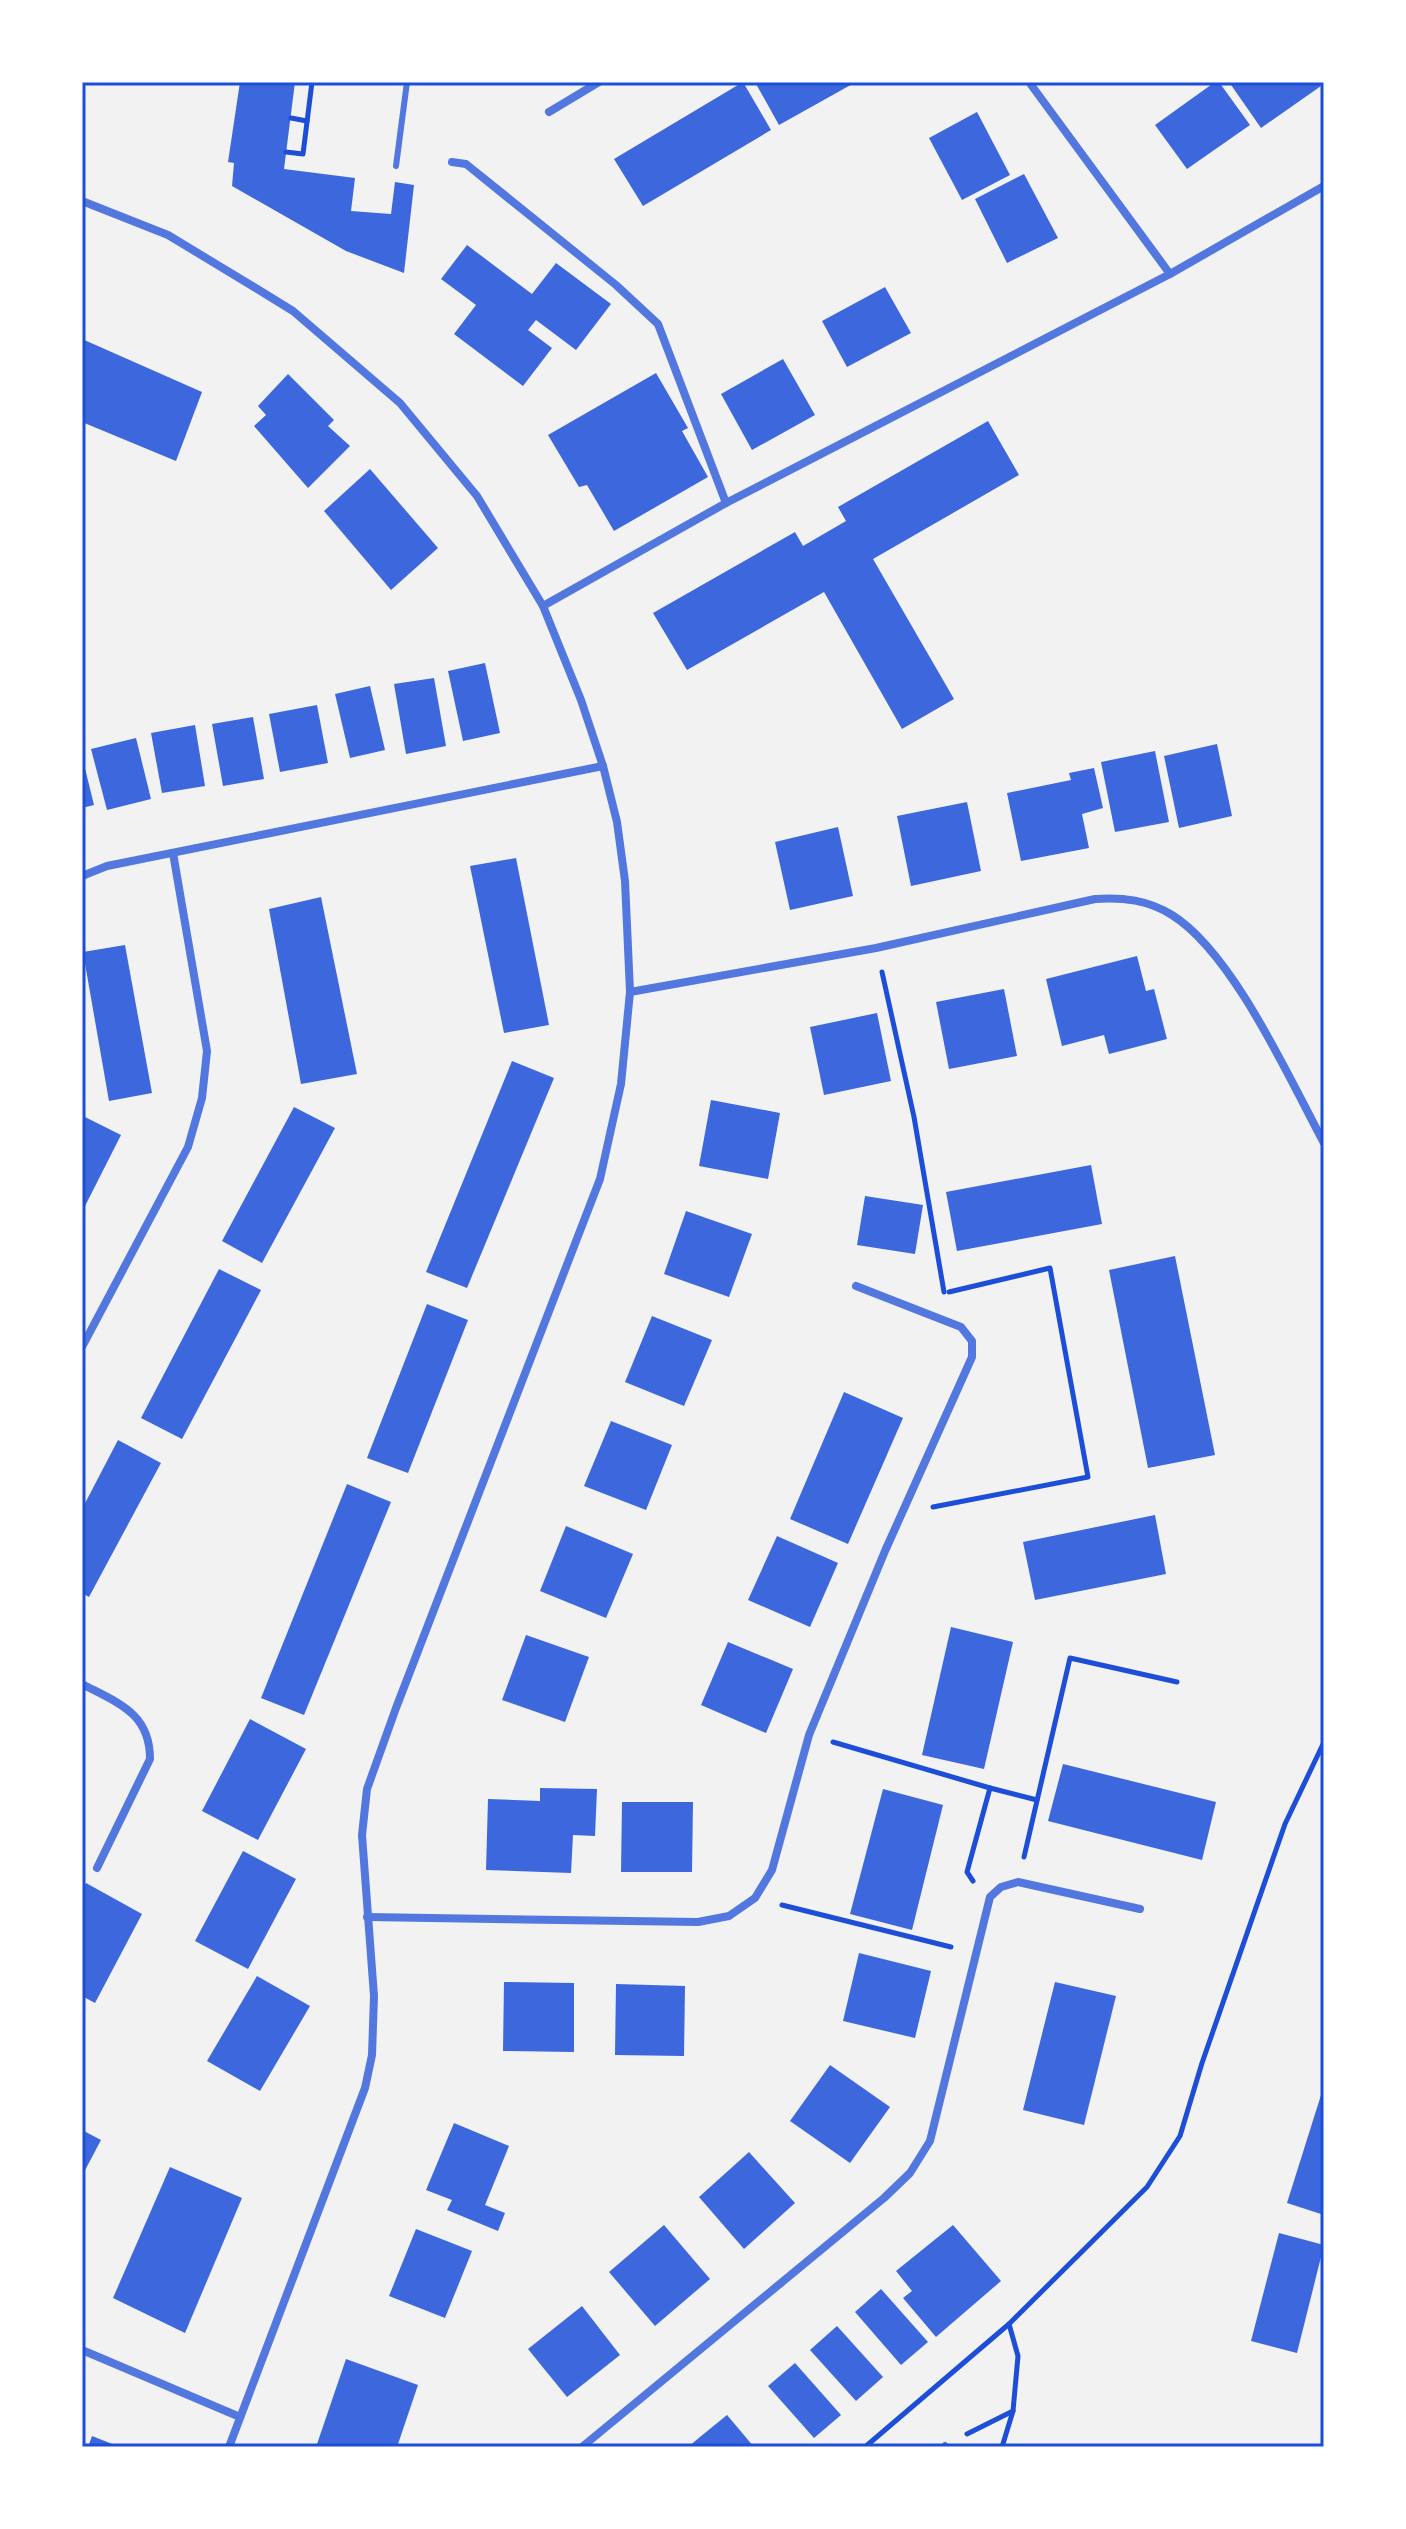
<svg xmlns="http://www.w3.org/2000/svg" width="1406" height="2529" font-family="'Titillium Web',sans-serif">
  <rect width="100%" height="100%" fill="#f2f2f2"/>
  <g fill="#3d67dc">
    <polygon points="240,82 295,82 284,169 355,178 351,211 391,214 395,182 414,185 404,273 346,251 232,186 234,163 228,162"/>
    <polygon points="743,82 771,130 643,206 614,159"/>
    <polygon points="755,82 856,82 779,125"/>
    <polygon points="1215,82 1219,82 1250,125 1187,169 1155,125"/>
    <polygon points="1229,82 1318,82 1321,86 1261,128"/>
    <polygon points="977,112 1010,175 962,200 929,138"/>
    <polygon points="1024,174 1058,238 1007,263 975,199"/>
    <polygon points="467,245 532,294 556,263 611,304 576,350 536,320 528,330 552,348 523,386 454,334 476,305 441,279"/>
    <polygon points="885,287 911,333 847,367 822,321"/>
    <polygon points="82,339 202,392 176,461 82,422"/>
    <polygon points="783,359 815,415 752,450 721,394"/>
    <polygon points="656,373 688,428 682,431 708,477 614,531 587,485 579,487 548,435"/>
    <polygon points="288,374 334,420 328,426 350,446 308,488 254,426 266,415 258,406"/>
    <polygon points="988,421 1019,475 873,559 954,699 902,729 824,592 687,670 653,613 795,532 803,546 846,521 838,507"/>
    <polygon points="370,469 438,548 391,590 324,511"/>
    <polygon points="485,663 500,733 463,741 448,671"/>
    <polygon points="434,678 446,746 406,754 394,684"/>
    <polygon points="370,686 385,750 350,758 335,694"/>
    <polygon points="317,705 328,763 280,772 269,714"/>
    <polygon points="253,717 264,779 223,786 212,724"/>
    <polygon points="195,725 205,786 162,793 151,733"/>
    <polygon points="136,738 151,799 107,810 91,749"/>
    <polygon points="1217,744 1232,816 1179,828 1164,756"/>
    <polygon points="1155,751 1169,822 1115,832 1101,762"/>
    <polygon points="82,756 94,805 82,808"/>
    <polygon points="1094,768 1103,808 1082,814 1089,848 1021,861 1007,793 1071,780 1069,773"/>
    <polygon points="967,802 981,871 911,886 897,816"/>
    <polygon points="838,827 853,896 790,910 775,842"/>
    <polygon points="516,858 549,1025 504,1033 470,866"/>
    <polygon points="321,897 357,1074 301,1084 269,909"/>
    <polygon points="125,945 152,1093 109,1101 83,952"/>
    <polygon points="1137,956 1146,991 1154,989 1167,1039 1109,1054 1104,1035 1062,1046 1046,979"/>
    <polygon points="1004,989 1017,1056 949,1069 936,1002"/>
    <polygon points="877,1013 891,1081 824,1095 810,1027"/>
    <polygon points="512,1061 554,1078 467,1288 426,1272"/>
    <polygon points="711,1100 780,1113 768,1179 699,1166"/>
    <polygon points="294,1107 335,1128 262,1263 222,1241"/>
    <polygon points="83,1116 121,1135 82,1212 82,1118"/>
    <polygon points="1091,1165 1102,1224 957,1251 946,1192"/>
    <polygon points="865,1196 923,1205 915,1254 857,1245"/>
    <polygon points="686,1211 752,1234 729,1297 664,1274"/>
    <polygon points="1175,1256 1215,1455 1148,1468 1109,1270"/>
    <polygon points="219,1269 261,1290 182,1439 141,1418"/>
    <polygon points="427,1304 468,1320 408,1473 367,1458"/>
    <polygon points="652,1316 712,1340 684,1406 625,1382"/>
    <polygon points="844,1392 903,1418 848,1544 790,1519"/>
    <polygon points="611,1421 672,1445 646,1510 584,1486"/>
    <polygon points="118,1440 161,1463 89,1597 82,1593 82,1509"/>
    <polygon points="347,1484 391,1502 304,1715 261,1698"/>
    <polygon points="1155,1515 1166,1574 1035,1600 1023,1542"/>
    <polygon points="566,1526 633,1554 606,1618 540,1591"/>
    <polygon points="777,1536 838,1563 810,1627 748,1600"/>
    <polygon points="951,1627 1013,1642 984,1769 922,1755"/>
    <polygon points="526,1635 589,1657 565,1722 502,1700"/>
    <polygon points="728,1642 793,1669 766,1733 701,1705"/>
    <polygon points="250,1719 306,1749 258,1840 202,1811"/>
    <polygon points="1063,1764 1216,1802 1202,1860 1048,1821"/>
    <polygon points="540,1788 597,1789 595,1836 573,1835 571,1873 486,1870 488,1799 540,1801"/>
    <polygon points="883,1789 943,1805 912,1930 850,1914"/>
    <polygon points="622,1802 693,1802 692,1872 621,1872"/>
    <polygon points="243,1851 296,1879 248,1969 195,1941"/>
    <polygon points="86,1883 142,1914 95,2003 82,1996 82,1891"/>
    <polygon points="859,1953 931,1971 915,2038 843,2021"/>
    <polygon points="257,1976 310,2006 260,2091 207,2061"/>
    <polygon points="504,1982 574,1983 574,2052 503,2051"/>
    <polygon points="1055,1982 1116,1996 1084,2125 1023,2110"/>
    <polygon points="616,1984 685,1986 684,2056 615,2055"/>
    <polygon points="830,2065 890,2107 850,2163 790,2121"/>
    <polygon points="1321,2095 1324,2096 1324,2215 1287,2203"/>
    <polygon points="454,2123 509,2146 485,2205 505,2213 498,2231 447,2210 452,2200 426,2190"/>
    <polygon points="82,2130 101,2140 82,2176"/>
    <polygon points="749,2152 795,2203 744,2249 699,2197"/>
    <polygon points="170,2167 242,2198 185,2333 113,2298"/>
    <polygon points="664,2225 710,2279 655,2326 609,2272"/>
    <polygon points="953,2225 1001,2281 936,2337 903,2298 912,2291 896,2271"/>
    <polygon points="416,2229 472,2251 445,2318 389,2296"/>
    <polygon points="1279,2233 1324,2245 1297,2353 1251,2341"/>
    <polygon points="881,2289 928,2342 901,2365 855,2312"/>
    <polygon points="582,2306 620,2355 567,2397 528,2349"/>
    <polygon points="837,2326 883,2377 856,2401 810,2350"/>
    <polygon points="346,2359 418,2385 397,2447 316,2447"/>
    <polygon points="795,2363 841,2415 814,2438 768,2386"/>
    <polygon points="727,2415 754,2447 688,2447 700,2437"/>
    <polygon points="92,2436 120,2447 88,2447"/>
  </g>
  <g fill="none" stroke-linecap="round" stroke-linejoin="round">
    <g stroke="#1d4ed8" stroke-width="5">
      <polyline points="291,118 307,121"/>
      <polyline points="286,152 303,154 312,82"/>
      <polyline points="882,972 914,1117 944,1292"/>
      <polyline points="933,1507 1088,1477 1050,1268 949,1292"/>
      <polyline points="833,1742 990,1788 967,1872 973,1881"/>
      <polyline points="990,1788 1037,1800"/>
      <polyline points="1024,1857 1070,1658 1177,1682"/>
      <polyline points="782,1905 951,1947"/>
      <polyline points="967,2434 1013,2411 1018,2356 1009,2324"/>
      <polyline points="865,2447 1009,2324 1147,2187 1180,2136 1202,2063 1285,1824 1324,1742"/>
      <polyline points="1002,2447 1013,2411"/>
    </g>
    <g stroke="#5277de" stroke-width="6">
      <polyline points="396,166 407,82"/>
      <polyline points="943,2447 945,2445"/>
    </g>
    <g stroke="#5277de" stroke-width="8">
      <polyline points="1029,82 1170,274"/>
      <polyline points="549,112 599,82"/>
      <polyline points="452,162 466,164 616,285 658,324 726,503"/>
      <polyline points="82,201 168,235 254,287 293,311 400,403 477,496 543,606 581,700 603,766 617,822 625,881 630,992 621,1084 600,1179 396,1708 367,1789 362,1835 374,1996 372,2055 365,2088 229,2447"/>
      <polyline points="543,606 726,503 1170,274 1324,186"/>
      <polyline points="82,876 107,866 603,766"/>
      <path d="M630,992L876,948L1095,899C1123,897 1148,900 1172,915C1233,953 1289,1078 1324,1143"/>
      <polyline points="82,1347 188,1147 202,1098 207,1051 173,853"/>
      <path d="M82,1684C118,1703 150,1713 150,1759L97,1868"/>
      <polyline points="367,1917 698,1922 729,1916 755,1898 772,1870 809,1735 885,1551 972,1357 972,1341 961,1327 856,1286"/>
      <polyline points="82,2350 240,2417"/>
      <polyline points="582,2447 884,2198 910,2173 930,2141 990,1897 1001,1887 1018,1882 1140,1909"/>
    </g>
  </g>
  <rect width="1406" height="2529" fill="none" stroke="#ffffff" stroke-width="168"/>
  <rect x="84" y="84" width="1238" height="2361" fill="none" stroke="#1d4ed8" stroke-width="3"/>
</svg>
